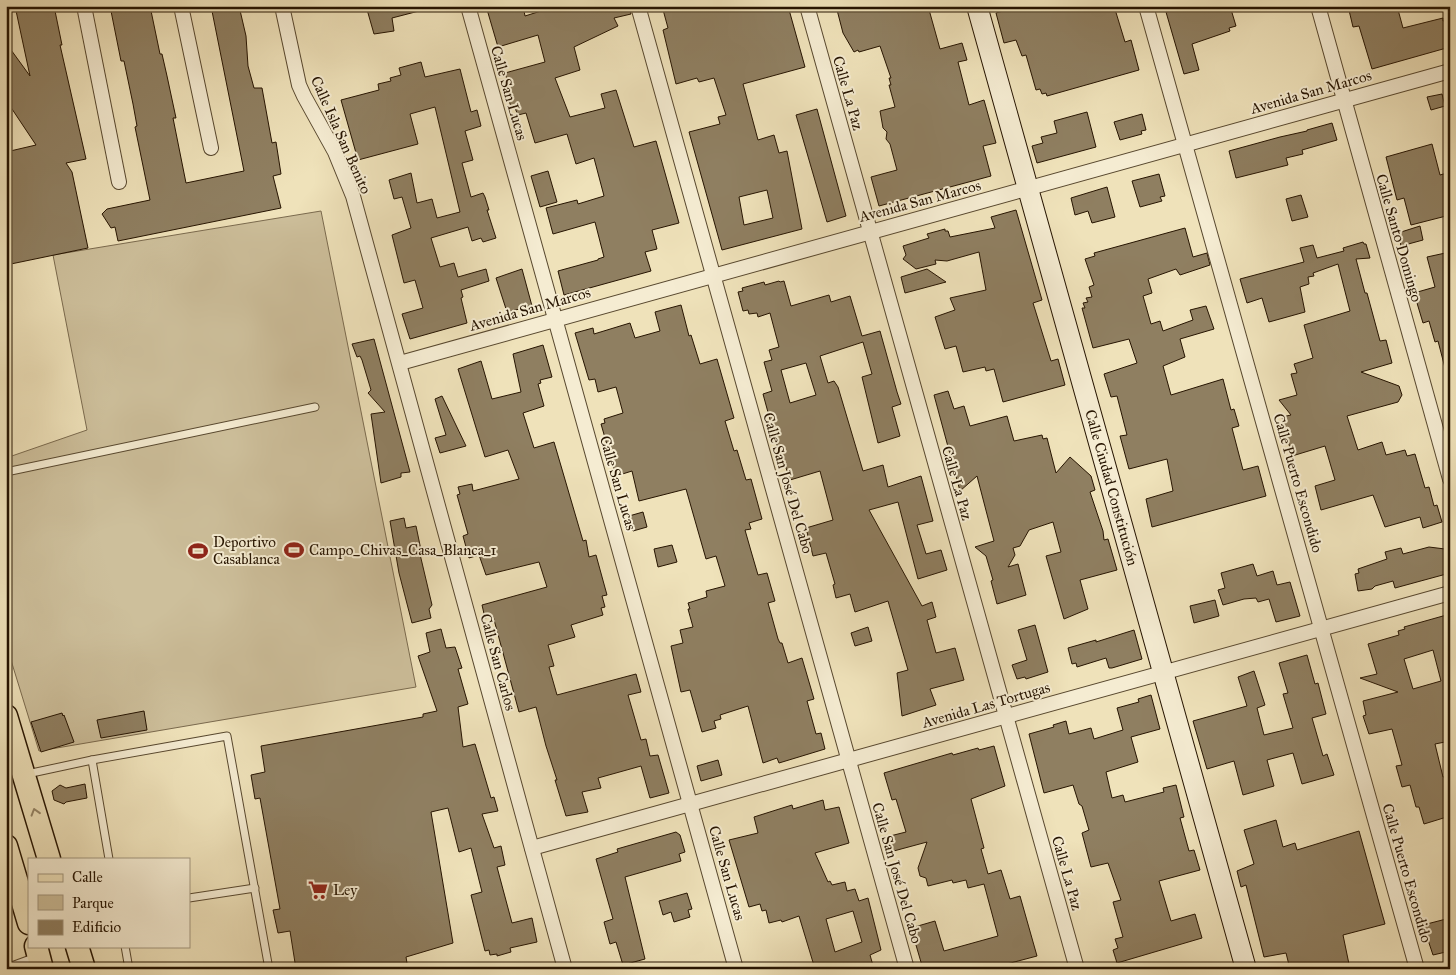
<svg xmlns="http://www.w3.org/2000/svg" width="1456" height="975" font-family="'IM FELL Great Primer',serif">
  <rect width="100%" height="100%" fill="#efe2ba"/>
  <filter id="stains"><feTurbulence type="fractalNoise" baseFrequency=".004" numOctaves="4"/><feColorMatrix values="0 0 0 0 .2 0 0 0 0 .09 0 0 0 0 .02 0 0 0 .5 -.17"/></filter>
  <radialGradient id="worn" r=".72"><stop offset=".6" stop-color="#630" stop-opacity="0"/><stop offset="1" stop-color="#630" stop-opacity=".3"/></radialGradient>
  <polygon fill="#cdbf9b" stroke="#7a6a4e" points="321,211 416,687 39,751 6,644 6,458 87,430 53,255"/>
  <g fill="#8f7f61" stroke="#261401" fill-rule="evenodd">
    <polygon points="15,6 54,6 62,45 60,45 86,159 66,163 72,172 88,248 6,265 6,152 36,145 6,100 6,43 30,76"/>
    <polygon points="110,6 150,6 160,54 162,54 167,76 176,118 173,118 186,183 244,171 211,6 239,6 246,36 248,66 254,88 262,88 272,143 276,142 281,174 273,176 281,208 118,241 115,227 111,228 102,214 107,209 150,200 135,127 137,126 133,104 124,61 121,61"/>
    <polygon points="366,6 418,6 419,11 392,18 394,31 374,34"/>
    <polygon points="486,6 506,6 507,11 523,6 525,16 557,6 629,6 631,14 614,18 618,26 574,47 580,70 555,78 570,117 605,108 601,94 616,90 634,147 656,141 679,223 652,230 657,249 645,252 651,271 564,295 558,271 598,260 598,259 604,257 595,222 553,234 546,208 577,200 578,204 604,196 594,158 576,164 567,134 535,143 526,113 518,115 514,106 511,107 505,87 509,86 505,73 545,62 538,35 498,47"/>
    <path d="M662,6H788L805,67L743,84L758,140L774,135L779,153L787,151L802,229L722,250L689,132L720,124L718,117L726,115L714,78L699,82L697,78L676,84L663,30L668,28ZM767,190L773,218L744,225L739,197Z"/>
    <polygon points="836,6 928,6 940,49 962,43 967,60 958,62 969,105 984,100 996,143 983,146 991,176 879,206 871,177 897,170 890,144 886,139 887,132 883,128 880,111 895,107 889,85 891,85 889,78 891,78 880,46 859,52 858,50 854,52 843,33"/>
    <polygon points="1020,6 1114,6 1125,42 1131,40 1139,70 1047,96 1046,93 1042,94 1040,89 1036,90 1026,55 1022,56 1016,40 1004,43 996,13"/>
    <polygon points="1179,6 1230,6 1236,26 1229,28 1230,31 1192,44 1199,70 1184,74 1166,12 1180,9"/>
    <polygon points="1348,6 1397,6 1403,28 1443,18 1443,21 1450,19 1450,47 1372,69 1359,26 1353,27"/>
    <polygon points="421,62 425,77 460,69 471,112 477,110 481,126 465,131 473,160 462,163 471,197 483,193 485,197 489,210 487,210 496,238 483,242 481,238 472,241 468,227 431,238 440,267 454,263 458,277 486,269 489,281 461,290 463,297 461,298 467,323 410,339 402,314 423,308 415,280 404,283 392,235 411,228 402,197 394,199 389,180 411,173 417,203 432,199 437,218 460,212 435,107 410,114 418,144 358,160 341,100 379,90 378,84 391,81 390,78 401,75 399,68"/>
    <polygon points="1442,94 1445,106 1431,110 1427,97"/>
    <polygon points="817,109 846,216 827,222 796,115"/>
    <polygon points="1087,112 1096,147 1037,163 1032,146 1043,143 1041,137 1057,133 1054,121"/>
    <polygon points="1142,114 1146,130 1141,131 1142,134 1120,140 1114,122"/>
    <polygon points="1332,123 1337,140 1302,150 1303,154 1286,158 1288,165 1236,178 1229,151 1280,137 1307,131 1307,130"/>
    <polygon points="1432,144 1440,175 1447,173 1450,182 1450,215 1411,225 1404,198 1397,200 1386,157"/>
    <polygon points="548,171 557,202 540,207 531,176"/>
    <polygon points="1159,174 1165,196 1160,197 1162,201 1140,207 1132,181"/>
    <polygon points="1107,187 1115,217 1092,223 1088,211 1075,215 1071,198"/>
    <polygon points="1301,195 1308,217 1292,221 1286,199"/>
    <polygon points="1016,210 1042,300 1033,303 1051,361 1058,359 1065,385 1003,402 994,369 986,371 985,367 963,372 956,346 945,349 935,317 955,310 950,298 986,290 979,252 947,261 935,260 936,264 916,269 903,259 906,255 903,246 929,238 927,234 945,229 945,231 948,231 950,237 995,228 991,217"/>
    <polygon points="1420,226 1423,240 1401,246 1398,233"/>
    <polygon points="1185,228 1193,257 1207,253 1210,265 1180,275 1176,269 1148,279 1152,293 1143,296 1151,324 1160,321 1163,331 1193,320 1190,310 1206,306 1214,329 1180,339 1185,357 1163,366 1171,395 1223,379 1231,410 1234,409 1239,426 1232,428 1243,470 1258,466 1266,496 1152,527 1146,499 1173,491 1167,459 1129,469 1120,436 1127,435 1117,396 1111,397 1104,374 1137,363 1129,339 1093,348 1082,308 1085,308 1083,303 1088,302 1086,298 1092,297 1089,287 1094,285 1085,259 1095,256 1094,253"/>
    <polygon points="1363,242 1364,244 1366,244 1370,258 1356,259 1365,293 1367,293 1380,341 1386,340 1392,363 1361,372 1399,386 1402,395 1398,402 1347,416 1358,450 1382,442 1386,455 1405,450 1407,456 1415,454 1425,488 1429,487 1434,506 1437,505 1442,522 1423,528 1420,517 1385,527 1373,495 1321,510 1315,486 1335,480 1325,446 1292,456 1282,417 1291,415 1279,400 1297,395 1291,374 1297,373 1294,364 1313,358 1304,325 1350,311 1338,264 1313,273 1314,276 1308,277 1309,284 1300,287 1305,312 1269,322 1262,298 1247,303 1240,279 1304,262 1300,248 1313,245 1317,258 1344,251 1343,248"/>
    <polygon points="1450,252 1450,367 1445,368 1438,341 1435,342 1429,321 1423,323 1414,293 1435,287 1427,257"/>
    <polygon points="522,269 532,306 507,312 496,278"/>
    <polygon points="927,269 946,282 905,293 901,277"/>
    <path d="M779,281L780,282L784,281L791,306L829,295L831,302L850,296L862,336L880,331L897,392L901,404L892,407L900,436L878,443L862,377L872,374L863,342L820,356L828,383L834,381L838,387L863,471L883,465L888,487L921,476L933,521L917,525L926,554L941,550L947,570L918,579L898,502L869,510L922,606L932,602L936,617L927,620L936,653L955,648L964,680L930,689L936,705L902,716L897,673L908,670L888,601L855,612L850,594L836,598L833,585L835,584L826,553L813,556L806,528L833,520L820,471L790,480L783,459L781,460L763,394L772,391L764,362L772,360L769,350L779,347L770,313L758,317L757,313L749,314L748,310L743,311L738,292L743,291L742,288L764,282L765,285ZM806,363L816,395L790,403L781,370Z"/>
    <polygon points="681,305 689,336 691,335 700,364 717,359 734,418 725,421 734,451 737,450 746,480 751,479 762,519 749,523 751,529 745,530 751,551 758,575 767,573 775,601 768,603 778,639 780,643 782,643 788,663 802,658 814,699 807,701 816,734 821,733 825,749 779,763 777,758 763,763 748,706 720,715 721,719 714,721 716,728 702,732 690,690 681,692 671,646 683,643 680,630 693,627 688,609 690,609 688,603 707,597 706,591 725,586 716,556 706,559 686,489 639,501 632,471 616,476 601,424 605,423 604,419 623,413 616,387 598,392 595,379 589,380 575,333 593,328 594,334 630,323 635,338 660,331 655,312"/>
    <polygon points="374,339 410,472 401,473 401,477 381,483 371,414 385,412 368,393 371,390 362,360 360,356 357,357 352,344"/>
    <polygon points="543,345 552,377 540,380 541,383 538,384 544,406 523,413 534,448 554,442 583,541 586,540 589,557 596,555 607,595 602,596 605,607 601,608 603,615 571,625 575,637 548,645 554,666 549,667 557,695 636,674 641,692 628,695 641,740 646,739 650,756 658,755 669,793 650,798 641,766 598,778 601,788 582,792 588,812 566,816 555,780 557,780 546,746 536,707 519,712 493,616 485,618 482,605 547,587 539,562 486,575 479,555 469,558 463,536 468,534 457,495 460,494 458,487 472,484 473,491 519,479 508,450 485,457 458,369 481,361 492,399 521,392 513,354"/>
    <polygon points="948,391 954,409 964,406 970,426 1007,416 1014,441 1042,435 1043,439 1047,438 1056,473 1070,457 1091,476 1095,490 1090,492 1103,531 1104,540 1108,539 1117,570 1080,580 1088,609 1064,619 1046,556 1061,552 1053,522 1029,530 1020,546 1013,548 1015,555 1008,567 1018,564 1026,595 997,604 991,581 993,580 986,556 975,547 994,541 977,476 960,491 934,395"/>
    <polygon points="442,396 466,446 440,453 435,438 446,435 435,399"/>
    <polygon points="643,512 647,527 633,531 629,516"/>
    <polygon points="404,518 406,528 416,526 421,550 419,550 432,605 429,609 431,618 412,623 399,573 390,521"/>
    <polygon points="672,545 677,562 658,567 654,549"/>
    <polygon points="1429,547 1445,549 1450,573 1395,588 1393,581 1375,586 1372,589 1358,591 1355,574 1359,573 1358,569 1387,559 1385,552 1401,548 1403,554"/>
    <polygon points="1253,564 1257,576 1273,571 1277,585 1290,582 1300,616 1276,622 1269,599 1258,602 1256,598 1244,599 1223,605 1218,590 1225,588 1221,573"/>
    <polygon points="1215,600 1219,616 1194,623 1190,606"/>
    <path d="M1450,614V741L1435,744L1443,777L1450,776V816L1424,824L1419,807H1416L1410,785L1402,787L1396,766L1402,765L1392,729L1369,734L1363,716L1366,715L1363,701L1398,692L1360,678L1377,674L1368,644L1399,635L1398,631L1405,629L1404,627ZM1433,650L1441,681L1413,689L1404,659Z"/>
    <polygon points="1035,625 1048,672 1026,679 1025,677 1017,679 1012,665 1027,660 1018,630"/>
    <polygon points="868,627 872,641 855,646 851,633"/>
    <polygon points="441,629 446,648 455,647 462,668 458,669 468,704 458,707 463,747 475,744 491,798 494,797 498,811 482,814 494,848 501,846 505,865 497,867 512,923 532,918 537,942 510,948 511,952 497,956 497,954 490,955 489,950 485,951 471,895 482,892 471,848 459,852 448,808 431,812 453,943 406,957 408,969 296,969 290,931 278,933 273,910 280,909 260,798 255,799 251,775 265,772 261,746 423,717 423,714 437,711 418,656 430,652 426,633"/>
    <polygon points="1134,630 1142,659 1112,668 1109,668 1106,658 1077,667 1076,663 1072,664 1068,648 1096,640 1096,642"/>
    <polygon points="1307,655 1315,684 1318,683 1326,714 1312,718 1323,756 1327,754 1334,775 1302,784 1293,753 1267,760 1274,786 1243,795 1234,761 1207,769 1193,721 1247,706 1238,677 1254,671 1265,705 1257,708 1264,735 1293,728 1283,694 1288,693 1279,663"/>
    <polygon points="1151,695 1160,729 1131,737 1138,762 1106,772 1112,798 1123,795 1125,802 1164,792 1163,788 1176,785 1184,817 1180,818 1189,851 1194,850 1200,870 1159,881 1171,921 1195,914 1202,938 1117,963 1113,950 1118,948 1115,939 1123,937 1113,902 1121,900 1108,863 1091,867 1082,833 1089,830 1082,806 1079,804 1073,785 1044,793 1029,734 1054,727 1053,725 1066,721 1069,734 1091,728 1094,739 1123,730 1117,708 1139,702 1138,699"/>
    <polygon points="144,711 147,730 101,738 97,720"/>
    <polygon points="62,713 63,716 64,715 74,742 41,752 31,722"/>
    <polygon points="994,746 1005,786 971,799 984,848 981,849 988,874 1001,870 1010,899 1020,896 1037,956 988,969 923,969 911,928 935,921 944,951 998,936 984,884 968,888 966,880 953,883 952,880 928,886 926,878 920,876 918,868 927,842 890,852 886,837 906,832 896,799 892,800 884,773 952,753 953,755 978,748 979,750"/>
    <polygon points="718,760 722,775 701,781 697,766"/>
    <polygon points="85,784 87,798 66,802 64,804 54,800 52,791 60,785 66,788"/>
    <path d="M823,800L825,810L839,807L849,843L815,853L828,882L830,881L832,885L845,882L847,891L855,889L859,901L868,898L881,950L870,955L874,969H815L799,916L782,922L781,920L769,923L766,910L762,911L760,904L749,907L729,840L758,833L754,817L792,805L793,809ZM853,911L862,942L835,952L826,919Z"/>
    <polygon points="1276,820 1283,847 1295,843 1297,850 1359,831 1385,924 1343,935 1350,969 1290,969 1286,953 1264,957 1246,885 1241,887 1237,871 1254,864 1244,830"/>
    <polygon points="676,832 680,835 685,852 679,854 681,861 625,877 645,959 623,965 616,942 610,944 604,922 613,919 596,859 618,852 617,849"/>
    <polygon points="687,893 692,909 688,910 690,917 674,922 671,912 663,915 659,901"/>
    <polygon points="1450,918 1450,951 1433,955 1423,925"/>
  </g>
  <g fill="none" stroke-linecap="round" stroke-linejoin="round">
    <defs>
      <g id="lane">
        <polyline points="6,472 315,407"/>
        <polyline points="92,760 109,859"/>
        <polyline points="27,774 92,760 227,736 269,969"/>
        <polyline points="189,898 255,888"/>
        <polyline points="125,946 129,969"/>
        <polyline points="6,957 10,967"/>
        <polyline points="6,968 36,957"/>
      </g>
      <g id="street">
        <polyline points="84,6 119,182"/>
        <polyline points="181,6 211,148"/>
        <polyline points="282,6 299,85 304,96 335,152 353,196 565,969"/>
        <polyline points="468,6 736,969"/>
        <polyline points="638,6 907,969"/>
        <polyline points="807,6 1077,969"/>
        <polyline points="1146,6 1417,969"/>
        <polyline points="1318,6 1450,479"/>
        <polyline points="400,363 1450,71"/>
        <polyline points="532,848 1450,593"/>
      </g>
      <g id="secondary">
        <path id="s1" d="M977,6L1246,969"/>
      </g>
      <g id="primary">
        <polyline points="6,716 49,859"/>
        <polyline points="6,846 29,923"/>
        <polyline points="36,946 42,969"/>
        <polyline points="77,946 84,969"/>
      </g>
    </defs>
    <use href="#lane" stroke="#58482f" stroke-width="9"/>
    <use href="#street" stroke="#58482f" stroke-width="16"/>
    <use href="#secondary" stroke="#261401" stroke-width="22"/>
    <use href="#primary" stroke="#261401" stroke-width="25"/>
    <use href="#lane" stroke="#f5ecd2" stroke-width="7"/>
    <use href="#street" stroke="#f5ecd2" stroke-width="14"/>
    <use href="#secondary" stroke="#f5ecd2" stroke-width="20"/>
    <use href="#primary" stroke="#efe2ba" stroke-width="22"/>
  </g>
  <defs><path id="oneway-chevron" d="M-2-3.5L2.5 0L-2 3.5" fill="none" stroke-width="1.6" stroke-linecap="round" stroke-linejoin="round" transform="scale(1.25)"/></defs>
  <use stroke="#958567" href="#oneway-chevron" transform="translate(35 812) rotate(-107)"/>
  <defs>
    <symbol id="stadium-bare" viewBox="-9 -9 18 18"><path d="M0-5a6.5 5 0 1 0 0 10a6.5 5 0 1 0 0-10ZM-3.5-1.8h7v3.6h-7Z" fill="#8f2418" stroke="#f5ecd2" stroke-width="2.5" paint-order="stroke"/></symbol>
    <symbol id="supermarket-bare" viewBox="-9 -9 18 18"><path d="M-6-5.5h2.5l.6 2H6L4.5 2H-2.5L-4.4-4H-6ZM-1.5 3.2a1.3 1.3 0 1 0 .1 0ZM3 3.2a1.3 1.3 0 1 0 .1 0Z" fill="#8f2418" stroke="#f5ecd2" stroke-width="2.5" paint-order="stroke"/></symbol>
  </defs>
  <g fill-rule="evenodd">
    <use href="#stadium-bare" x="280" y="536" width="28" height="28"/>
    <use href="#stadium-bare" x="184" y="537" width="28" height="28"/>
    <use href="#supermarket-bare" x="304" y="876" width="28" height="28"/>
  </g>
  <g text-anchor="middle" stroke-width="4" stroke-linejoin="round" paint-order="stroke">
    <g font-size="15" fill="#261401" stroke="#f5ecd2">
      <text transform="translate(1311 92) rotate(-16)" y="5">Avenida San Marcos</text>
      <text transform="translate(509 93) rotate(74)" y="5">Calle San Lucas</text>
      <text transform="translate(848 93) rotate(74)" y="5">Calle La Paz</text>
      <text transform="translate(341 135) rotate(66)" y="5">Calle Isla San Benito</text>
      <text transform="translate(920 201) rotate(-15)" y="5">Avenida San Marcos</text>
      <text transform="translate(1399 238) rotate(74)" y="5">Calle Santo Domingo</text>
      <text transform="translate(530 309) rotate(-16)" y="5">Avenida San Marcos</text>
      <text transform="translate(618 483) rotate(74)" y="5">Calle San Lucas</text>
      <text transform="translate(788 483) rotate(74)" y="5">Calle San José Del Cabo</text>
      <text transform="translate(957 483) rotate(74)" y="5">Calle La Paz</text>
      <text transform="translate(1298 483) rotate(74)" y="5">Calle Puerto Escondido</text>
      <text dy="5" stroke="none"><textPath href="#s1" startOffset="500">Calle Ciudad Constitución</textPath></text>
      <text transform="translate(498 662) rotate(75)" y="5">Calle San Carlos</text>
      <text transform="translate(986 705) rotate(-16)" y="5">Avenida Las Tortugas</text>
      <text transform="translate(727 873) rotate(74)" y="5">Calle San Lucas</text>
      <text transform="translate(897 873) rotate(74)" y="5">Calle San José Del Cabo</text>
      <text transform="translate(1067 873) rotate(74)" y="5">Calle La Paz</text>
      <text transform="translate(1407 873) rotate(74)" y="5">Calle Puerto Escondido</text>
    </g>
    <g font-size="15" fill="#261401" stroke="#f5ecd2" text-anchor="start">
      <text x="213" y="547">Deportivo<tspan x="213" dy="17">Casablanca</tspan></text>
      <text x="309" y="555">Campo_Chivas_Casa_Blanca_1</text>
      <text x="333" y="895">Ley</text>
    </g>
  </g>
  <rect width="1456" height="975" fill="none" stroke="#efe2ba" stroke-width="25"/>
  <rect x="8" y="8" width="1441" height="960" fill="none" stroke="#261401" stroke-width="2.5"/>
  <rect x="12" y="12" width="1431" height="950" fill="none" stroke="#261401"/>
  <rect x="28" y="858" width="162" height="90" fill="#f5ecd2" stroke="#a2967e"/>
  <rect x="38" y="874" width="25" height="8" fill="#efe2ba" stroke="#a2967e"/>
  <text x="72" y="882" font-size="15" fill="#261401">Calle</text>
  <rect x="38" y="895" width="25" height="15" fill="#cdbf9b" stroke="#a2967e"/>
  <text x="72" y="908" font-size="15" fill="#261401">Parque</text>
  <rect x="38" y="920" width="25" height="15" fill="#8f7f61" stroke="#a2967e"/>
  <text x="72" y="932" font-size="15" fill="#261401">Edificio</text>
  <rect width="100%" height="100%" filter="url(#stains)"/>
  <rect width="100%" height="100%" fill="url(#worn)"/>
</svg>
